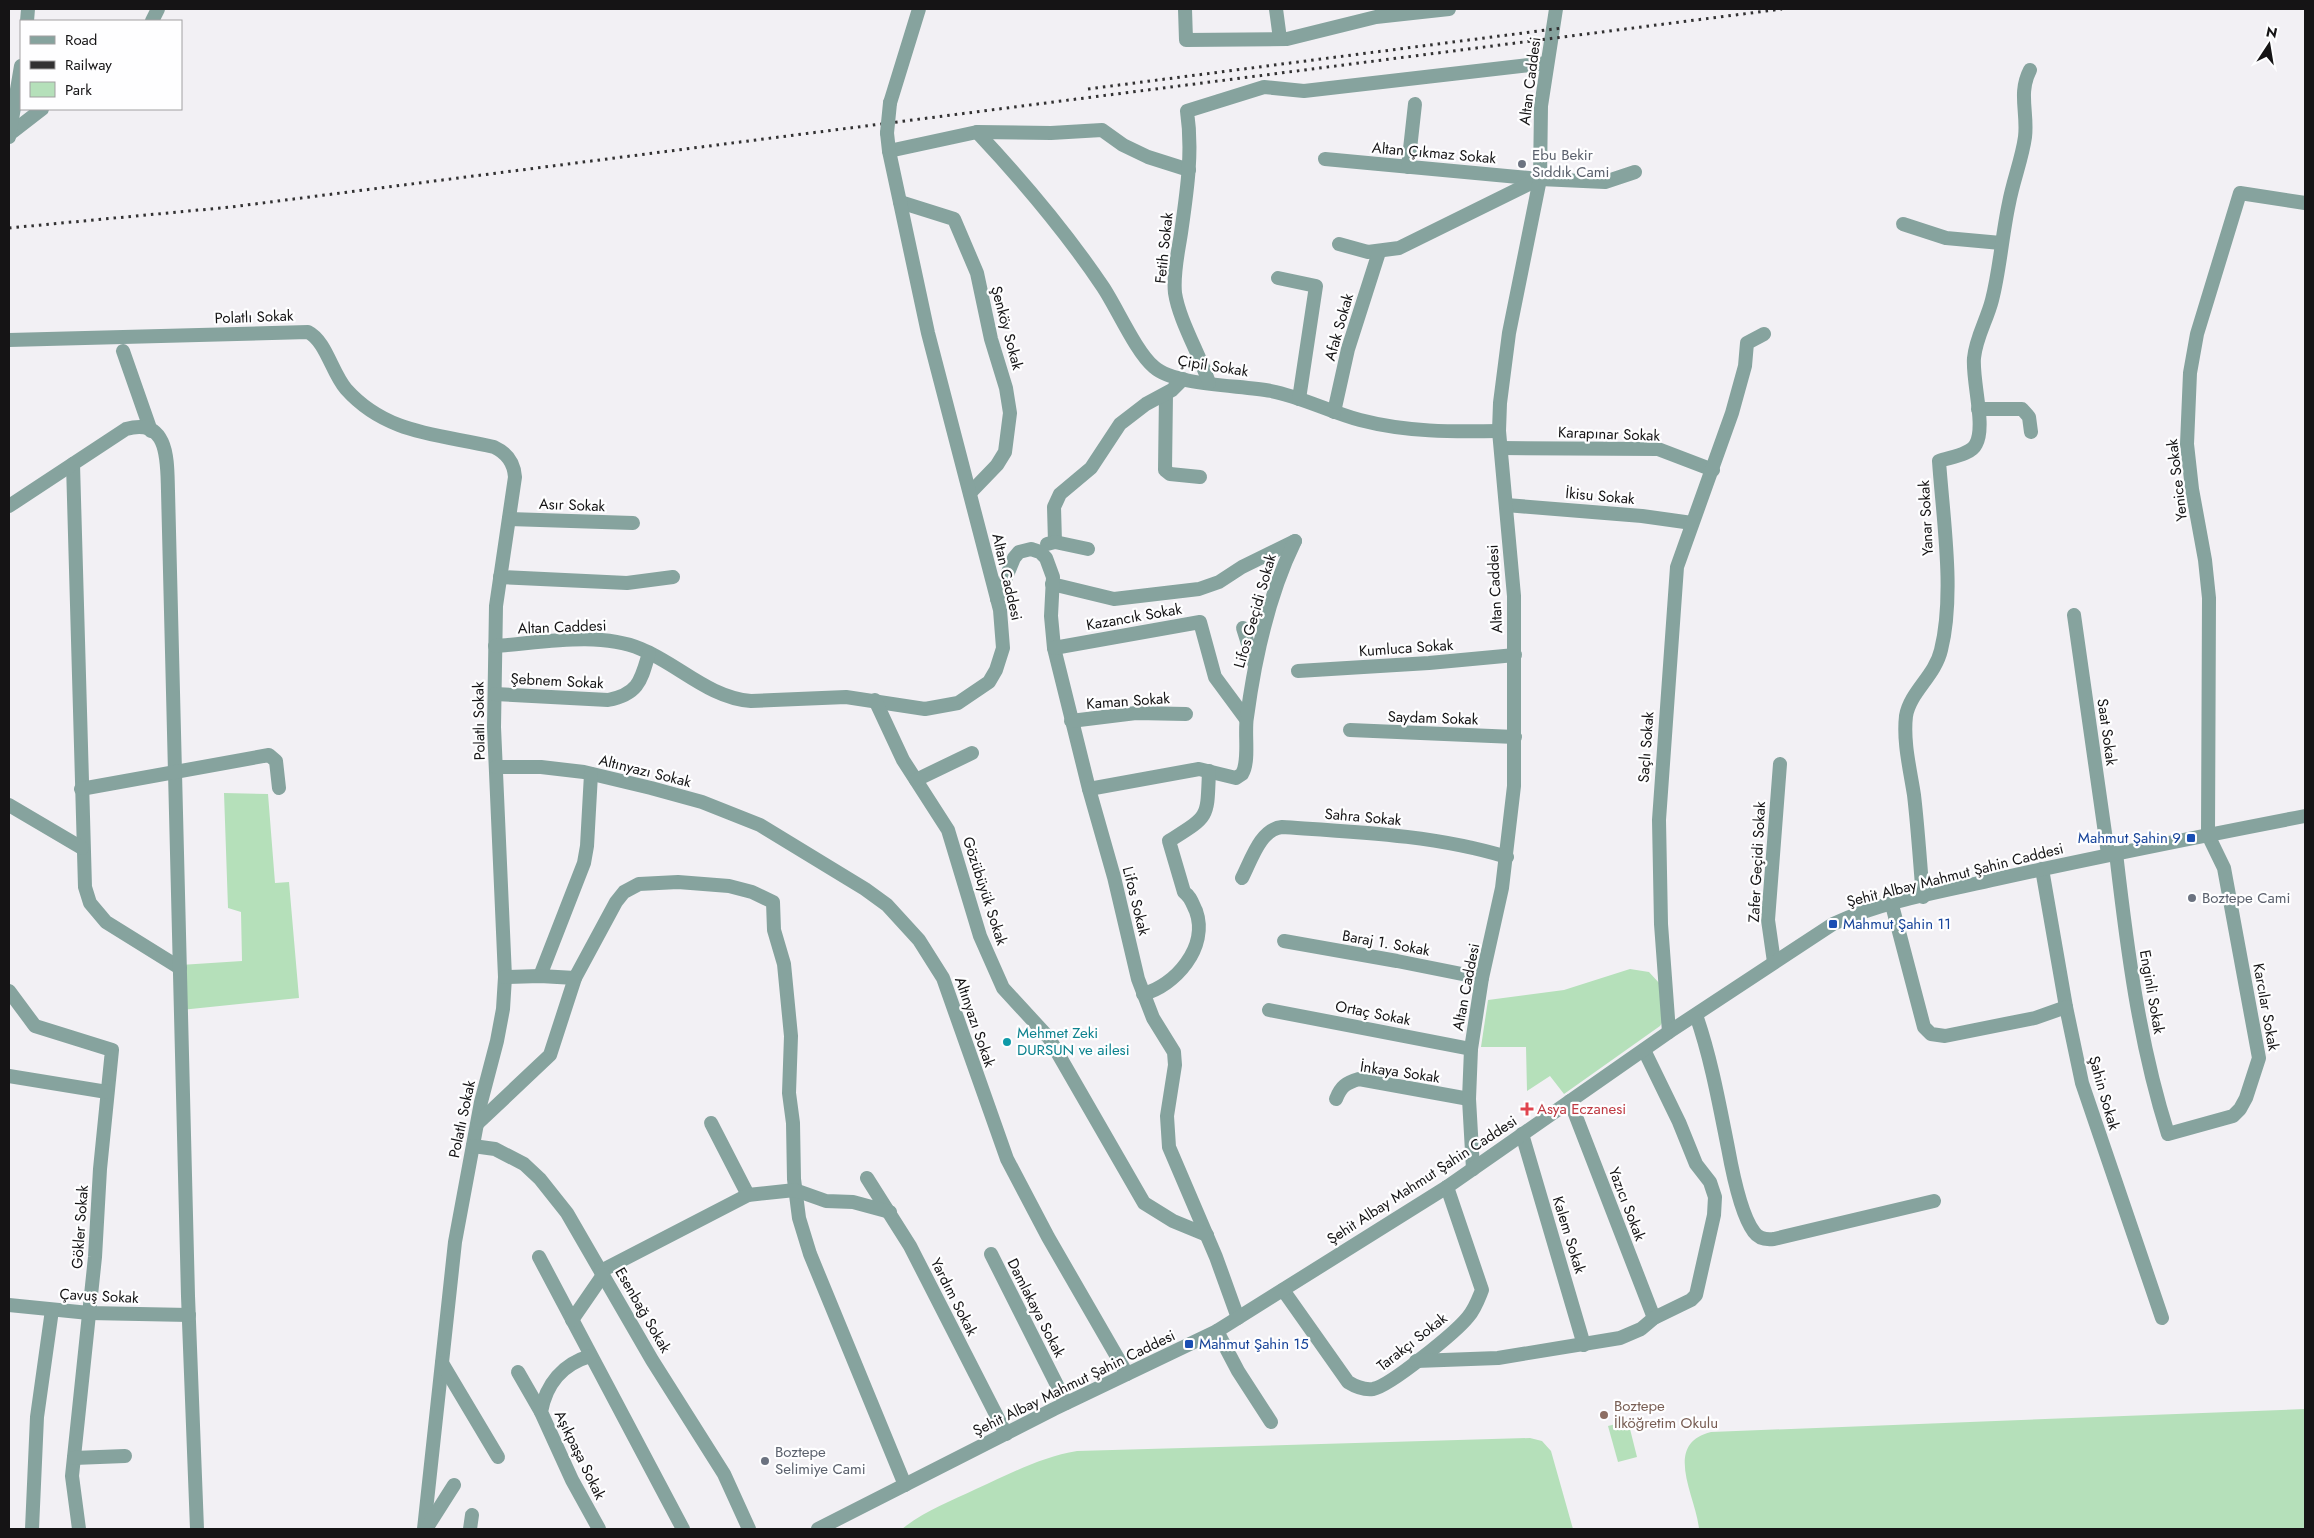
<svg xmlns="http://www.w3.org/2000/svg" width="2314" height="1538" font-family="Jost,sans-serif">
  <rect width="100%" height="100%" fill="#f2f0f4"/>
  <g fill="#b5e0ba">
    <polygon points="224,793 268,794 275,883 289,882 299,998 181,1010 180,965 242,961 241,912 228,908"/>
    <polygon points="1630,969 1649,972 1660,984 1663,1021 1660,1026 1564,1094 1550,1076 1527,1091 1526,1047 1481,1047 1488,1000 1564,990"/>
    <path d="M2305,1409V1529H1699C1696,1496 1662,1444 1711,1432Z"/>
    <polygon points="1628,1421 1637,1457 1618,1462 1608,1426"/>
    <path d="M1530,1438L1542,1441L1551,1451L1573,1529H902C924,1511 951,1501 976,1489C1009,1474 1041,1457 1077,1451Z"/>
  </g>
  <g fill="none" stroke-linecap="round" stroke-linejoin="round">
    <g stroke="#86a39e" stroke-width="14">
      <polyline points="1185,9 1186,40 1287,39 1376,17 1449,9"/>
      <polyline points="1276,9 1280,39"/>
      <polyline points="27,21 28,9"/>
      <polyline points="152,21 158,9"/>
      <polyline points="890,103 919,9"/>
      <path d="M977,132C1023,181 1066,232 1103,287C1117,308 1136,352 1154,367C1175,386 1241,385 1271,391C1302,397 1330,412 1360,420C1406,432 1452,432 1499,431"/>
      <polyline points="11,133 42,109"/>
      <polyline points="9,137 21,66"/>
      <polyline points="889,151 977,132 1051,133 1102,130 1123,145 1148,157 1189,170"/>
      <polyline points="1325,159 1540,179 1605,182 1635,172"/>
      <polyline points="1408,167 1415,104"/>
      <polyline points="900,202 954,219 977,273 991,339 1006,388 1010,413 1005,452 997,465 970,493"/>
      <polyline points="1903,224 1946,238 2001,243"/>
      <polyline points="1339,244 1368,252 1399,248 1539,179"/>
      <polyline points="1278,278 1316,286 1299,399"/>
      <path d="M9,340L308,332C326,341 332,373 346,389C387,435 440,434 494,447C507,453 514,463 515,477L496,606L494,727L505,977L503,1009L497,1041L481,1102L455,1242L424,1529"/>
      <polyline points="123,351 151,431"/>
      <path d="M1209,383C1200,355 1179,320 1175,293C1173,273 1178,253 1181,233C1187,191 1193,152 1187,111L1264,87L1304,91L1547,63"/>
      <polyline points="1166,394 1165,470 1170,474 1200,477"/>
      <polyline points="1978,409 2022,409 2029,417 2031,432"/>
      <polyline points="1334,412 1348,349 1379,252"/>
      <polyline points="1501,448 1658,449 1713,470"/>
      <polyline points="73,464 85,887 90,903 106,922 180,968"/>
      <polyline points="1506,505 1642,516 1692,523"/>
      <path d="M9,506L126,429C170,417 167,463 168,491L188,1296L197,1529"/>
      <polyline points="509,519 633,523"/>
      <polyline points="1055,542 1054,507 1060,494 1091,468 1120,424 1146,404 1172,390 1183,379"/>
      <polyline points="1047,544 1055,542 1088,549"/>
      <polyline points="500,577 627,583 673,577"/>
      <polyline points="1052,584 1114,599 1199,589 1219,582 1242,567 1295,541"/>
      <polyline points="997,599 1014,558 1019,552 1031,549 1040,552 1046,558 1053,577 1051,616 1054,648 1089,789 1114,877 1138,979 1153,1018 1174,1052 1175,1065 1167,1116 1169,1147 1216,1257 1238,1318"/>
      <polyline points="2074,615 2108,854"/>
      <polyline points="1243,628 1254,663"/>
      <path d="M495,646C540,643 599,631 641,649C678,664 709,698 751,701L846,697L925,709L958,703L989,682L996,670L1003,648L1000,610L928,333L889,151L887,133"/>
      <polyline points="1054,648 1200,622 1215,677 1246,719"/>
      <polyline points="1298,671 1429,663 1515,655"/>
      <path d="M495,694L608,700C639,694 641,680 649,653"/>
      <polyline points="875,700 903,760 948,830 980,936 1003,988 1049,1038 1144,1203 1173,1221 1207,1235"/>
      <polyline points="1071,721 1136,713 1186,714"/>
      <polyline points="1350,730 1515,737"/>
      <polyline points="496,767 541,767 584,772 651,788 702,802 760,825 865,889 887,905 919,940 943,978 1007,1159 1048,1237 1127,1374"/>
      <polyline points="916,780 972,753"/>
      <polyline points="81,789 269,755 276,761 279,788"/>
      <path d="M1089,789L1199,769L1236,778L1242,774C1250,761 1244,733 1247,717C1255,657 1268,596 1295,541"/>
      <polyline points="9,805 82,848"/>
      <path d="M2116,853C2127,948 2139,1043 2168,1134L2233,1116L2240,1109L2246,1098L2259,1058L2224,868L2208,835L2209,598L2205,560L2192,489L2187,444L2190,373L2197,334L2240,193L2305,203"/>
      <polyline points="2042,869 2066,1007 2082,1083 2162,1318"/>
      <path d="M1242,878C1251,861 1260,829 1282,827C1358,832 1435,835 1507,857"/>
      <path d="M1923,897C1920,863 1918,829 1914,795C1910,769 1903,742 1906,716C1910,692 1935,676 1941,650C1955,594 1943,519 1939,461C1950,457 1971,455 1976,444C1986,426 1972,381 1974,358C1976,337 1987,320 1992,300C2000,269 2002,235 2009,203C2013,181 2022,159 2025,137C2028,113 2018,93 2030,70"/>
      <polyline points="1892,905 1924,1027 1931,1034 1945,1036 2035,1018 2066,1007"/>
      <polyline points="1284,941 1397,961 1482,978"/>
      <polyline points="1774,962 1768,920 1780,764"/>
      <polyline points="540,976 584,863 587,846 591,774"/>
      <polyline points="505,977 540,976 575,978"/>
      <polyline points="9,991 35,1026 112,1050 100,1169 95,1257 72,1476 79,1529"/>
      <path d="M1143,994C1175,986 1209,947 1196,911C1192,903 1191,897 1184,892L1169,841C1210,815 1207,819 1209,771"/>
      <polyline points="1269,1010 1471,1049"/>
      <path d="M1696,1015C1711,1058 1719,1103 1728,1148C1732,1170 1741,1215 1754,1232C1759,1239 1766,1240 1774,1239L1934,1201"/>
      <polyline points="1669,1032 1661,924 1659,820 1677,567 1732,413 1745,366 1747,343 1764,334"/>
      <polyline points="9,1076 107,1092"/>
      <path d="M1336,1099C1341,1086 1346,1083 1359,1079L1469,1099"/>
      <polyline points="1570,1101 1654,1318"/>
      <polyline points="478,1123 550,1055 575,978 616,902 624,892 639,884 678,882 729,886 752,892 773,902 774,930 784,964 791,1036 789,1093 793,1123 794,1179 799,1218 810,1254 905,1485"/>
      <polyline points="711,1123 748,1195"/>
      <polyline points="1522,1134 1584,1345"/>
      <polyline points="473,1146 495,1149 524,1164 540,1179 567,1213 652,1360 724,1474 749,1529"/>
      <polyline points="1473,1169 1469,1099 1471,1049 1482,978 1502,888 1514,786 1514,596 1499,431 1500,403 1509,333 1540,179 1541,106 1556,9"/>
      <polyline points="867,1178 910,1246 1006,1434"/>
      <polyline points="991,1254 1066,1403"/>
      <polyline points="539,1257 683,1529"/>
      <polyline points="601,1271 748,1195 795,1190 826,1201 853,1202 890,1212"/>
      <path d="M1283,1290L1348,1382C1356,1387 1364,1390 1373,1389C1390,1386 1456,1332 1468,1317C1475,1309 1478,1300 1482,1290L1447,1187"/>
      <polyline points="9,1305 89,1313 189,1315"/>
      <polyline points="572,1320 603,1275"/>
      <polyline points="1217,1331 1238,1371 1271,1422"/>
      <path d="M590,1356C563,1364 546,1384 541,1412L572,1480L599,1529"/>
      <polyline points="1416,1361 1498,1358 1620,1338 1641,1329 1654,1318 1691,1300 1696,1295 1714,1215 1715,1197 1710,1182 1696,1164 1679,1122 1644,1050"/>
      <polyline points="442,1363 498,1457"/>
      <polyline points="518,1372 541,1412"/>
      <polyline points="74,1458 125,1456"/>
      <polyline points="32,1529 37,1417 52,1310"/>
      <polyline points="426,1529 454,1485"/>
      <polyline points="470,1529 472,1515"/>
      <path d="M818,1529L1054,1409L1217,1331L1447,1187L1669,1032L1833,924C1883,901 1944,891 1997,879C2100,856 2202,836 2305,816"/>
    </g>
    <g stroke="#323132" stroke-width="3" stroke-dasharray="2.5 5" stroke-linecap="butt">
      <polyline points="1088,89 1562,28"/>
      <polyline points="9,228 231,207 1782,9"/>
    </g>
    <polyline stroke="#86a39e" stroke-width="14" points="887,133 890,103"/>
  </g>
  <g fill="#6b7280" stroke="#fefeff" stroke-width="2">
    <circle cx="1522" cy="164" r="5"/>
    <circle cx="2192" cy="898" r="5"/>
    <circle cx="765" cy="1461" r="5"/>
  </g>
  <g fill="#1a4fb4" stroke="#fefeff" stroke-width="2">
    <rect x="2186" y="833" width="10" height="10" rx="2.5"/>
    <rect x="1828" y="919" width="10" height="10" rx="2.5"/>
    <rect x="1184" y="1339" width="10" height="10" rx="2.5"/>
  </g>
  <circle fill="#0f9aa8" stroke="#fefeff" stroke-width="2" cx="1007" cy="1042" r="5"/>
  <path fill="#e0444e" stroke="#fefeff" stroke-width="2" d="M1524.5 1101.5h5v5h5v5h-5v5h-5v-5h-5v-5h5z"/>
  <circle fill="#8d6e63" stroke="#fefeff" stroke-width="2" cx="1604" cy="1415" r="5"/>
  <g text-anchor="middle" stroke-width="4.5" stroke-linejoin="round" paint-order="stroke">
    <g font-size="15" fill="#151415" stroke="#fefeff">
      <text transform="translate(1530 81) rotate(-83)" y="5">Altan Caddesi</text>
      <text transform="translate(1434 153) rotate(5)" y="5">Altan Çıkmaz Sokak</text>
      <text transform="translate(1164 248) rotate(-84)" y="5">Fetih Sokak</text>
      <text transform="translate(254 317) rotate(-2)" y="5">Polatlı Sokak</text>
      <text transform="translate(1339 327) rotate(-74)" y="5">Afak Sokak</text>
      <text transform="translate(1007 328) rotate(75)" y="5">Şenköy Sokak</text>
      <text transform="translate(1213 366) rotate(9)" y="5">Çipil Sokak</text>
      <text transform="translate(1609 434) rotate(2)" y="5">Karapınar Sokak</text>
      <text transform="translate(2177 480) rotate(-97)" y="5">Yenice Sokak</text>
      <text transform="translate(1600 496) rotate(5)" y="5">İkisu Sokak</text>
      <text transform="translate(572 505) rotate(2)" y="5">Asır Sokak</text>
      <text transform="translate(1926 518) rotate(-93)" y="5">Yanar Sokak</text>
      <text transform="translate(1007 577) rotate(77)" y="5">Altan Caddesi</text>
      <text transform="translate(1495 589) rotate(-93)" y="5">Altan Caddesi</text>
      <text transform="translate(1255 611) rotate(-74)" y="5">Lifos Geçidi Sokak</text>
      <text transform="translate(1134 617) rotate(-10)" y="5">Kazancık Sokak</text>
      <text transform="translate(562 627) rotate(-2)" y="5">Altan Caddesi</text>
      <text transform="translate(1406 648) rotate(-4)" y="5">Kumluca Sokak</text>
      <text transform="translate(557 681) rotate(3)" y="5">Şebnem Sokak</text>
      <text transform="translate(1128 701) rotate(-4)" y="5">Kaman Sokak</text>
      <text transform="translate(1433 718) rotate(2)" y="5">Saydam Sokak</text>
      <text transform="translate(479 721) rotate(-91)" y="5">Polatlı Sokak</text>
      <text transform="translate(2107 732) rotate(82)" y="5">Saat Sokak</text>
      <text transform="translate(1646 747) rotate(-86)" y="5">Saçlı Sokak</text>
      <text transform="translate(645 771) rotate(14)" y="5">Altınyazı Sokak</text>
      <text transform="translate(1363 817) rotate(5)" y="5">Sahra Sokak</text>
      <text transform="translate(1757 862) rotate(-87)" y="5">Zafer Geçidi Sokak</text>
      <text transform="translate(1955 875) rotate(-14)" y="5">Şehit Albay Mahmut Şahin Caddesi</text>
      <text transform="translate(985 891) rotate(72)" y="5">Gözübüyük Sokak</text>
      <text transform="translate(1136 901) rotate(76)" y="5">Lifos Sokak</text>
      <text transform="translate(1386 943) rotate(10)" y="5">Baraj 1. Sokak</text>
      <text transform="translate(1466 987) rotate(-79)" y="5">Altan Caddesi</text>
      <text transform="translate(2152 992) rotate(80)" y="5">Enginli Sokak</text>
      <text transform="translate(2266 1007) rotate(80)" y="5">Karcılar Sokak</text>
      <text transform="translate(1373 1013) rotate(11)" y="5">Ortaç Sokak</text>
      <text transform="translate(975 1022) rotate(71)" y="5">Altınyazı Sokak</text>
      <text transform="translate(1400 1072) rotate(8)" y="5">İnkaya Sokak</text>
      <text transform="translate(2104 1093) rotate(74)" y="5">Şahin Sokak</text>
      <text transform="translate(462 1119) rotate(-78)" y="5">Polatlı Sokak</text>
      <text transform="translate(1422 1180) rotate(-33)" y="5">Şehit Albay Mahmut Şahin Caddesi</text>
      <text transform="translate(1627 1204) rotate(69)" y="5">Yazıcı Sokak</text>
      <text transform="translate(80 1227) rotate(-86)" y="5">Gökler Sokak</text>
      <text transform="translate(1569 1235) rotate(73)" y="5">Kalem Sokak</text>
      <text transform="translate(99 1296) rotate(3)" y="5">Çavuş Sokak</text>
      <text transform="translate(954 1297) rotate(63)" y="5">Yardım Sokak</text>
      <text transform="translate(1036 1308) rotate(63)" y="5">Damlakaya Sokak</text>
      <text transform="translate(643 1310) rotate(60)" y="5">Esenbağ Sokak</text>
      <text transform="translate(1412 1342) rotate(-38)" y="5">Tarakçı Sokak</text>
      <text transform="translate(1074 1383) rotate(-26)" y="5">Şehit Albay Mahmut Şahin Caddesi</text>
      <text transform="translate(580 1455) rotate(64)" y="5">Aşıkpaşa Sokak</text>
    </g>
    <g font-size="15" fill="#5b616d" stroke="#fefeff" text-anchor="start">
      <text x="1532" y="160">Ebu Bekir<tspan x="1532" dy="17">Sıddık Cami</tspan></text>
      <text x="2202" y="903">Boztepe Cami</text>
      <text x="775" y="1457">Boztepe<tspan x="775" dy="17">Selimiye Cami</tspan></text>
    </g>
    <g font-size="15" fill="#164399" stroke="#fefeff" text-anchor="start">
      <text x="2181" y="843" text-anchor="end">Mahmut Şahin 9</text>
      <text x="1843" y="929">Mahmut Şahin 11</text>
      <text x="1199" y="1349">Mahmut Şahin 15</text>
    </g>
    <g font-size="15" fill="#0d838f" stroke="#fefeff" text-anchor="start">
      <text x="1017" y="1038">Mehmet Zeki<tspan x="1017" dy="17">DURSUN ve ailesi</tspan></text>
    </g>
    <g font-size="15" fill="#be3a42" stroke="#fefeff" text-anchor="start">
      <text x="1537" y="1114">Asya Eczanesi</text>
    </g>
    <g font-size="15" fill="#785e54" stroke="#fefeff" text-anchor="start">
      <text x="1614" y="1411">Boztepe<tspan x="1614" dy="17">İlköğretim Okulu</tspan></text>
    </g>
  </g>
  <rect width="2314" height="1538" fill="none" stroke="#151415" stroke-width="20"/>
  <rect x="20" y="20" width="162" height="90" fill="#fefeff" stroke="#a1a0a1"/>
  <rect x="30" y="36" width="25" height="8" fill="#86a39e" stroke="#a1a0a1"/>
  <text x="65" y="45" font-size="15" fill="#151415">Road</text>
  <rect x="30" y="61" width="25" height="8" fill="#323132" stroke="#a1a0a1"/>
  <text x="65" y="70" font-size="15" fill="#151415">Railway</text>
  <rect x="30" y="82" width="25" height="15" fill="#b5e0ba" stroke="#a1a0a1"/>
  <text x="65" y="95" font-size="15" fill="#151415">Park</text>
  <g transform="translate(2269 45) rotate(12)" stroke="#fefeff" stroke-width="4" paint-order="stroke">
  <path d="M0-4L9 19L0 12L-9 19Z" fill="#151415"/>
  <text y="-8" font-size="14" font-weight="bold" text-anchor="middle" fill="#151415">N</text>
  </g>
</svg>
